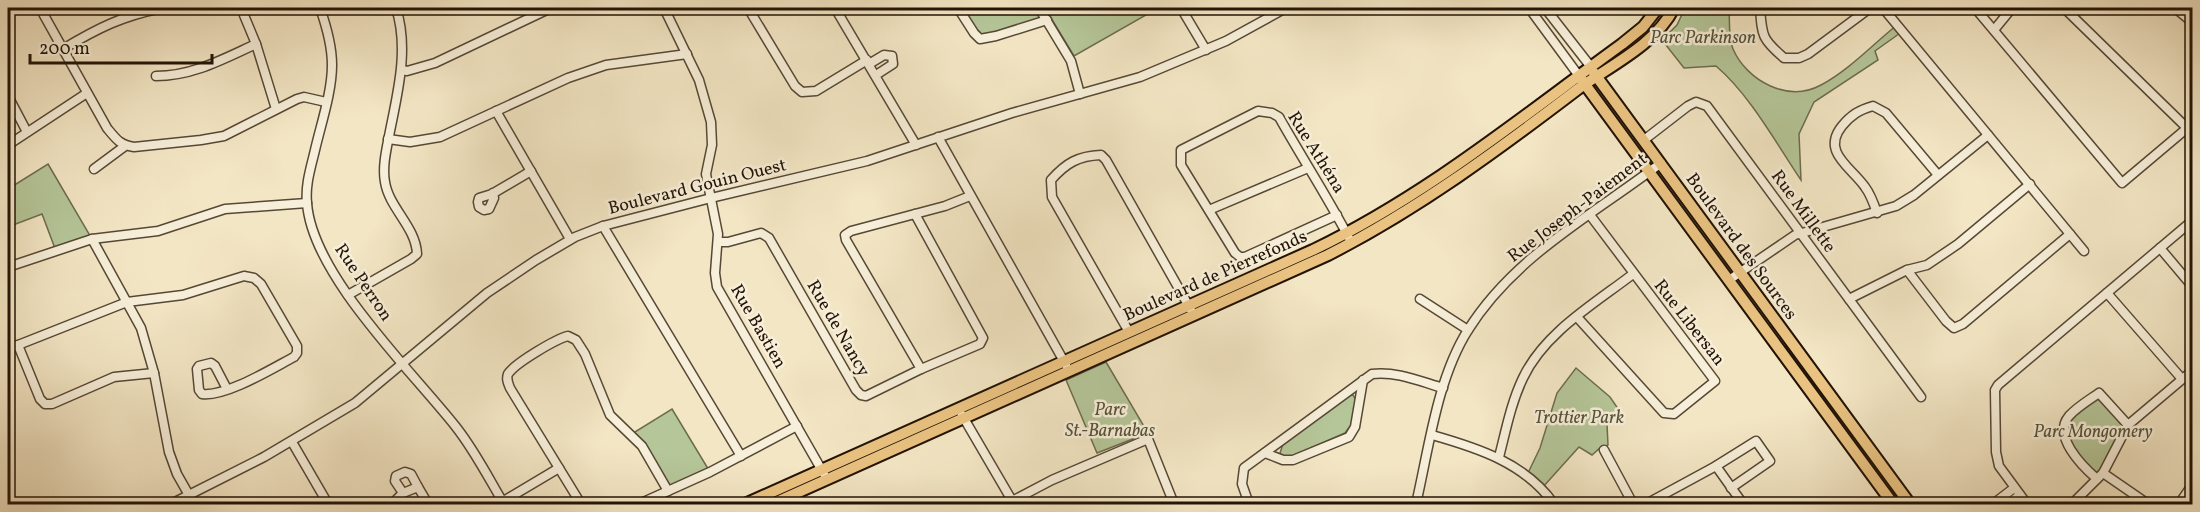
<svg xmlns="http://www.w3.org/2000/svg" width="2200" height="512" font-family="Vollkorn,serif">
  <rect width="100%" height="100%" fill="#f3e6c4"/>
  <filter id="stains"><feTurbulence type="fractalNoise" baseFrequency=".00333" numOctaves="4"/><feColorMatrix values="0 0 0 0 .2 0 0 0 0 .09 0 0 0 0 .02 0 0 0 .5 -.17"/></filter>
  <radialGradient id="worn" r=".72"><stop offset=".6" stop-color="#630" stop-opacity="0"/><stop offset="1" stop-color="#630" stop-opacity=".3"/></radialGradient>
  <g fill="#b5c698" stroke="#6c6c4f" stroke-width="1.5">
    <polygon points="960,8 1036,8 1040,18 992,35 980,35"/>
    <polygon points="1045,8 1142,8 1146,15 1074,56"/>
    <path d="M1685,8H1729C1730,20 1728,38 1733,49C1747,81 1788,103 1821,85C1849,70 1872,45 1897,25L1903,31L1875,51L1878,60L1814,102L1799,134L1801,180C1776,143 1750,95 1716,66L1684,68L1662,40L1677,25Z"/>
    <polygon points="48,164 92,239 56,251 42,214 8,227 8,189"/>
    <polygon points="1785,345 1817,384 1883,477 1867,460"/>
    <polygon points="1106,362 1148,433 1097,453 1066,380"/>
    <polygon points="1576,368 1610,397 1621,413 1607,424 1608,445 1600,448 1592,455 1579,447 1543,487 1528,473 1540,448 1557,393"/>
    <polygon points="2097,394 2128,425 2097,479 2070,446 2066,435 2072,411"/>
    <polygon points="1349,395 1353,395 1356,400 1351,425 1345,433 1292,456 1284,457 1280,453 1283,444"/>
    <polygon points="672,409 710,472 668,491 630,435"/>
  </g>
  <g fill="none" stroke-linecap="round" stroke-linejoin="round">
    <defs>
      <g id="minor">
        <path d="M40,8L107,128C116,139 120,145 134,147L201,140L224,136L297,99L304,97L326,102"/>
        <polyline points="241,8 256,44 276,109"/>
        <path d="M320,8C326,25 332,46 332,65C332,92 321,124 315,150C311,167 305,185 307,203C312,275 412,371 456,427C475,451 489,479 504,504"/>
        <polyline points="664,8 699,80 711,122 712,145 706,174 718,234 715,273 717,287 824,474"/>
        <polyline points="748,8 795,86 802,92 816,91 867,60"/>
        <polyline points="835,8 916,145"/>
        <polyline points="958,8 974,33 980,39 996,36 1047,20"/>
        <polyline points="1039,8 1071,61 1080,94"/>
        <polyline points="1181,8 1206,50"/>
        <polyline points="1529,8 1579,76"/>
        <polyline points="1545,8 1591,67"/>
        <path d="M1760,8C1762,36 1762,39 1784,58H1799L1808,54L1870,8"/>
        <polyline points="1883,8 2084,251"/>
        <polyline points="1975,8 2122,183 2192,124"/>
        <polyline points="2064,8 2187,128"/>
        <polyline points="2175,8 2192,22"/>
        <polyline points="1994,30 2012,8"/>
        <path d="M63,49C98,28 122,16 162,8"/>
        <polyline points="869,64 884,55 892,56 893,64 876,75"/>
        <polyline points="402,70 407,71 435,63 551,8"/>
        <path d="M156,76C193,76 223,59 256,44"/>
        <polyline points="8,96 27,132"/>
        <polyline points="496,111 570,239"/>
        <polyline points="938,137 1066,365"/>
        <polyline points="388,139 410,142 440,137 568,78 606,65 687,54"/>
        <polyline points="1644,140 1688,106 1696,102 1707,106 1921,397"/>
        <polyline points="8,145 87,93"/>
        <polyline points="94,169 125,146"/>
        <polyline points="493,193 494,198 489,209 484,210 479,207 478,202 479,198 492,194 531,171"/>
        <polyline points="1209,210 1308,168"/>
        <path d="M1877,213C1874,204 1871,195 1865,187C1851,167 1821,152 1842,126C1851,115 1859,110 1873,106L1886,113L1938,175"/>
        <path d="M1337,215L1245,257H1240L1235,253L1181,165V150L1258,111L1272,113L1279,117C1302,158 1327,196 1349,238"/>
        <polyline points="603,226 741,456"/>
        <polyline points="92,239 141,328 154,373 169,452 177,474 194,504"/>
        <polyline points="718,242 728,242 761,233 769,238 856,390 861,395 866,396 921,369 980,344 983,338 915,214"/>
        <polyline points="2160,248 2192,286"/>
        <polyline points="8,267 92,239 158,231 225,209 307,203"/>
        <polyline points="1907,270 1946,321 1954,328 1963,324 2070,234"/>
        <polyline points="1729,280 1795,235 1896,206 1914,195 1988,135"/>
        <polyline points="2107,293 2182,379"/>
        <path d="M348,295L411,259L417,254C416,227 389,208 385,182C382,166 387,147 390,131C398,91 409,48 396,8"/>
        <polyline points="1420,299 1468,330"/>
        <polyline points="1849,299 1907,270 1927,265 1958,244 2030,184"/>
        <polyline points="1577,317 1664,413 1674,414 1715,381 1590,215"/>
        <path d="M1129,332L1052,197L1051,180C1066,163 1078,156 1101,155L1106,160L1191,310"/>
        <polyline points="18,345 40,399 45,404 52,404 114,377 154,373"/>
        <path d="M8,349L127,302L183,295L244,276L254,278L261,284L297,346V353L294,357C273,368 226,397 202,394L199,390L197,369L199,366L211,363L215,366L227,389"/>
        <polyline points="921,369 846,240 845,235 851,231 945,206 970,196"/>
        <polyline points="962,415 1014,504"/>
        <path d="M1432,435C1478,448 1525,463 1554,504"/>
        <polyline points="292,442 328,504"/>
        <polyline points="1604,450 1633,504"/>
        <polyline points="1265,453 1283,460 1293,460 1349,437 1355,427 1363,380"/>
        <path d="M1499,457C1506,430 1511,403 1523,378C1544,333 1594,304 1633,274"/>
        <polyline points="1716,466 1743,504"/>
        <polyline points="2103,473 2148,504"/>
        <path d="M2097,479C2082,466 2052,436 2069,416C2077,407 2089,400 2099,393L2128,425"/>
        <polyline points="403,493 395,481 396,476 405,472 411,474 418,487"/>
        <polyline points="1012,501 1052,480 1148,439 1174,504"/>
        <polyline points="502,502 559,468"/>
        <polyline points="171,504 264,457 355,403 487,293 536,260 575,237 603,226 711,198 867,161 1012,113 1140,77 1226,41 1286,8"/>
        <polyline points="392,504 403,493 418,487 428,504"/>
        <path d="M581,504L510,388C508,383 506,379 508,374C515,363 556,339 568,336L576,340L585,354L610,415L642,446L668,491"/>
        <polyline points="639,504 710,472 797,426"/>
        <path d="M1249,504L1242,484L1244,468L1372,374C1396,371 1419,381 1443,388"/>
        <polyline points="1391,504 1405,504"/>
        <path d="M1416,504C1429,448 1437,379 1468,330C1514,256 1594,214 1661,163"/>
        <polyline points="1646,504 1716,466 1756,441 1770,461 1731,488"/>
        <polyline points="1993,504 2014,488"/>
        <polyline points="2008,504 2020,495"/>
        <polyline points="2027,504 1999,466 1996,452 1995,390 1998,385 2192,221"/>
        <polyline points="2072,504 2103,473 2128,425 2192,371"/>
        <polyline points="2179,504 2192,485"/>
      </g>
      <g id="major">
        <polyline points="1594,73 1910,504"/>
        <polyline points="1581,79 1893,504"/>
        <path d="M745,504L1313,250C1427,195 1520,118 1622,44L1643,27L1658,8"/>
        <path d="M772,504L1328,255C1418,209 1498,150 1578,89C1611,65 1655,45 1674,8"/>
      </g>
    </defs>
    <use href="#minor" stroke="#564836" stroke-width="11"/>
    <use href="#major" stroke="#221306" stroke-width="14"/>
    <use href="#minor" stroke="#f7efd9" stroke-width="8"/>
    <use href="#major" stroke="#eac382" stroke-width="10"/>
  </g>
  <g text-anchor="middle" stroke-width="5" stroke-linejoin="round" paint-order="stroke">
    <g font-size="18" font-style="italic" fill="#555239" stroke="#f7efd9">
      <text x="1703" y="43">Parc Parkinson</text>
      <text x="1110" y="415">Parc<tspan x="1110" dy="21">St.-Barnabas</tspan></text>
      <text x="1579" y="423">Trottier Park</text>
      <text x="2093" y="437">Parc Mongomery</text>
    </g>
    <g font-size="18" fill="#221306" stroke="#f7efd9">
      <text transform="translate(1317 152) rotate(58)" y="6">Rue Athéna</text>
      <text transform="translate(697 186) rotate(-14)" y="6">Boulevard Gouin Ouest</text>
      <text transform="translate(1577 207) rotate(-37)" y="6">Rue Joseph-Paiement</text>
      <text transform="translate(1804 211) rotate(54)" y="6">Rue Millette</text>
      <text transform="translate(1742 246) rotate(54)" y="6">Boulevard des Sources</text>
      <text transform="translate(1215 275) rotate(-24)" y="6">Boulevard de Pierrefonds</text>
      <text transform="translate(364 282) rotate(56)" y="6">Rue Perron</text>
      <text transform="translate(1690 322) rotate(52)" y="6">Rue Libersan</text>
      <text transform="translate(759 326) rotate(60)" y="6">Rue Bastien</text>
      <text transform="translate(839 328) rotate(60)" y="6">Rue de Nancy</text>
    </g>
  </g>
  <rect width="2200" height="512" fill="none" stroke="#f3e6c4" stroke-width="30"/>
  <rect x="9" y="9" width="2182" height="494" fill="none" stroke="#221306" stroke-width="3"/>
  <rect x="15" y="15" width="2170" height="482" fill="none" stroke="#221306" stroke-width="1.5"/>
  <path d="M30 54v9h182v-9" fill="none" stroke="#221306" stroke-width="3"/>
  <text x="39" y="54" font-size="18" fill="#221306" stroke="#f7efd9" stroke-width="4.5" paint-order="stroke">200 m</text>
  <rect width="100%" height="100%" filter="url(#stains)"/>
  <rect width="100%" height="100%" fill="url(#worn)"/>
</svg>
